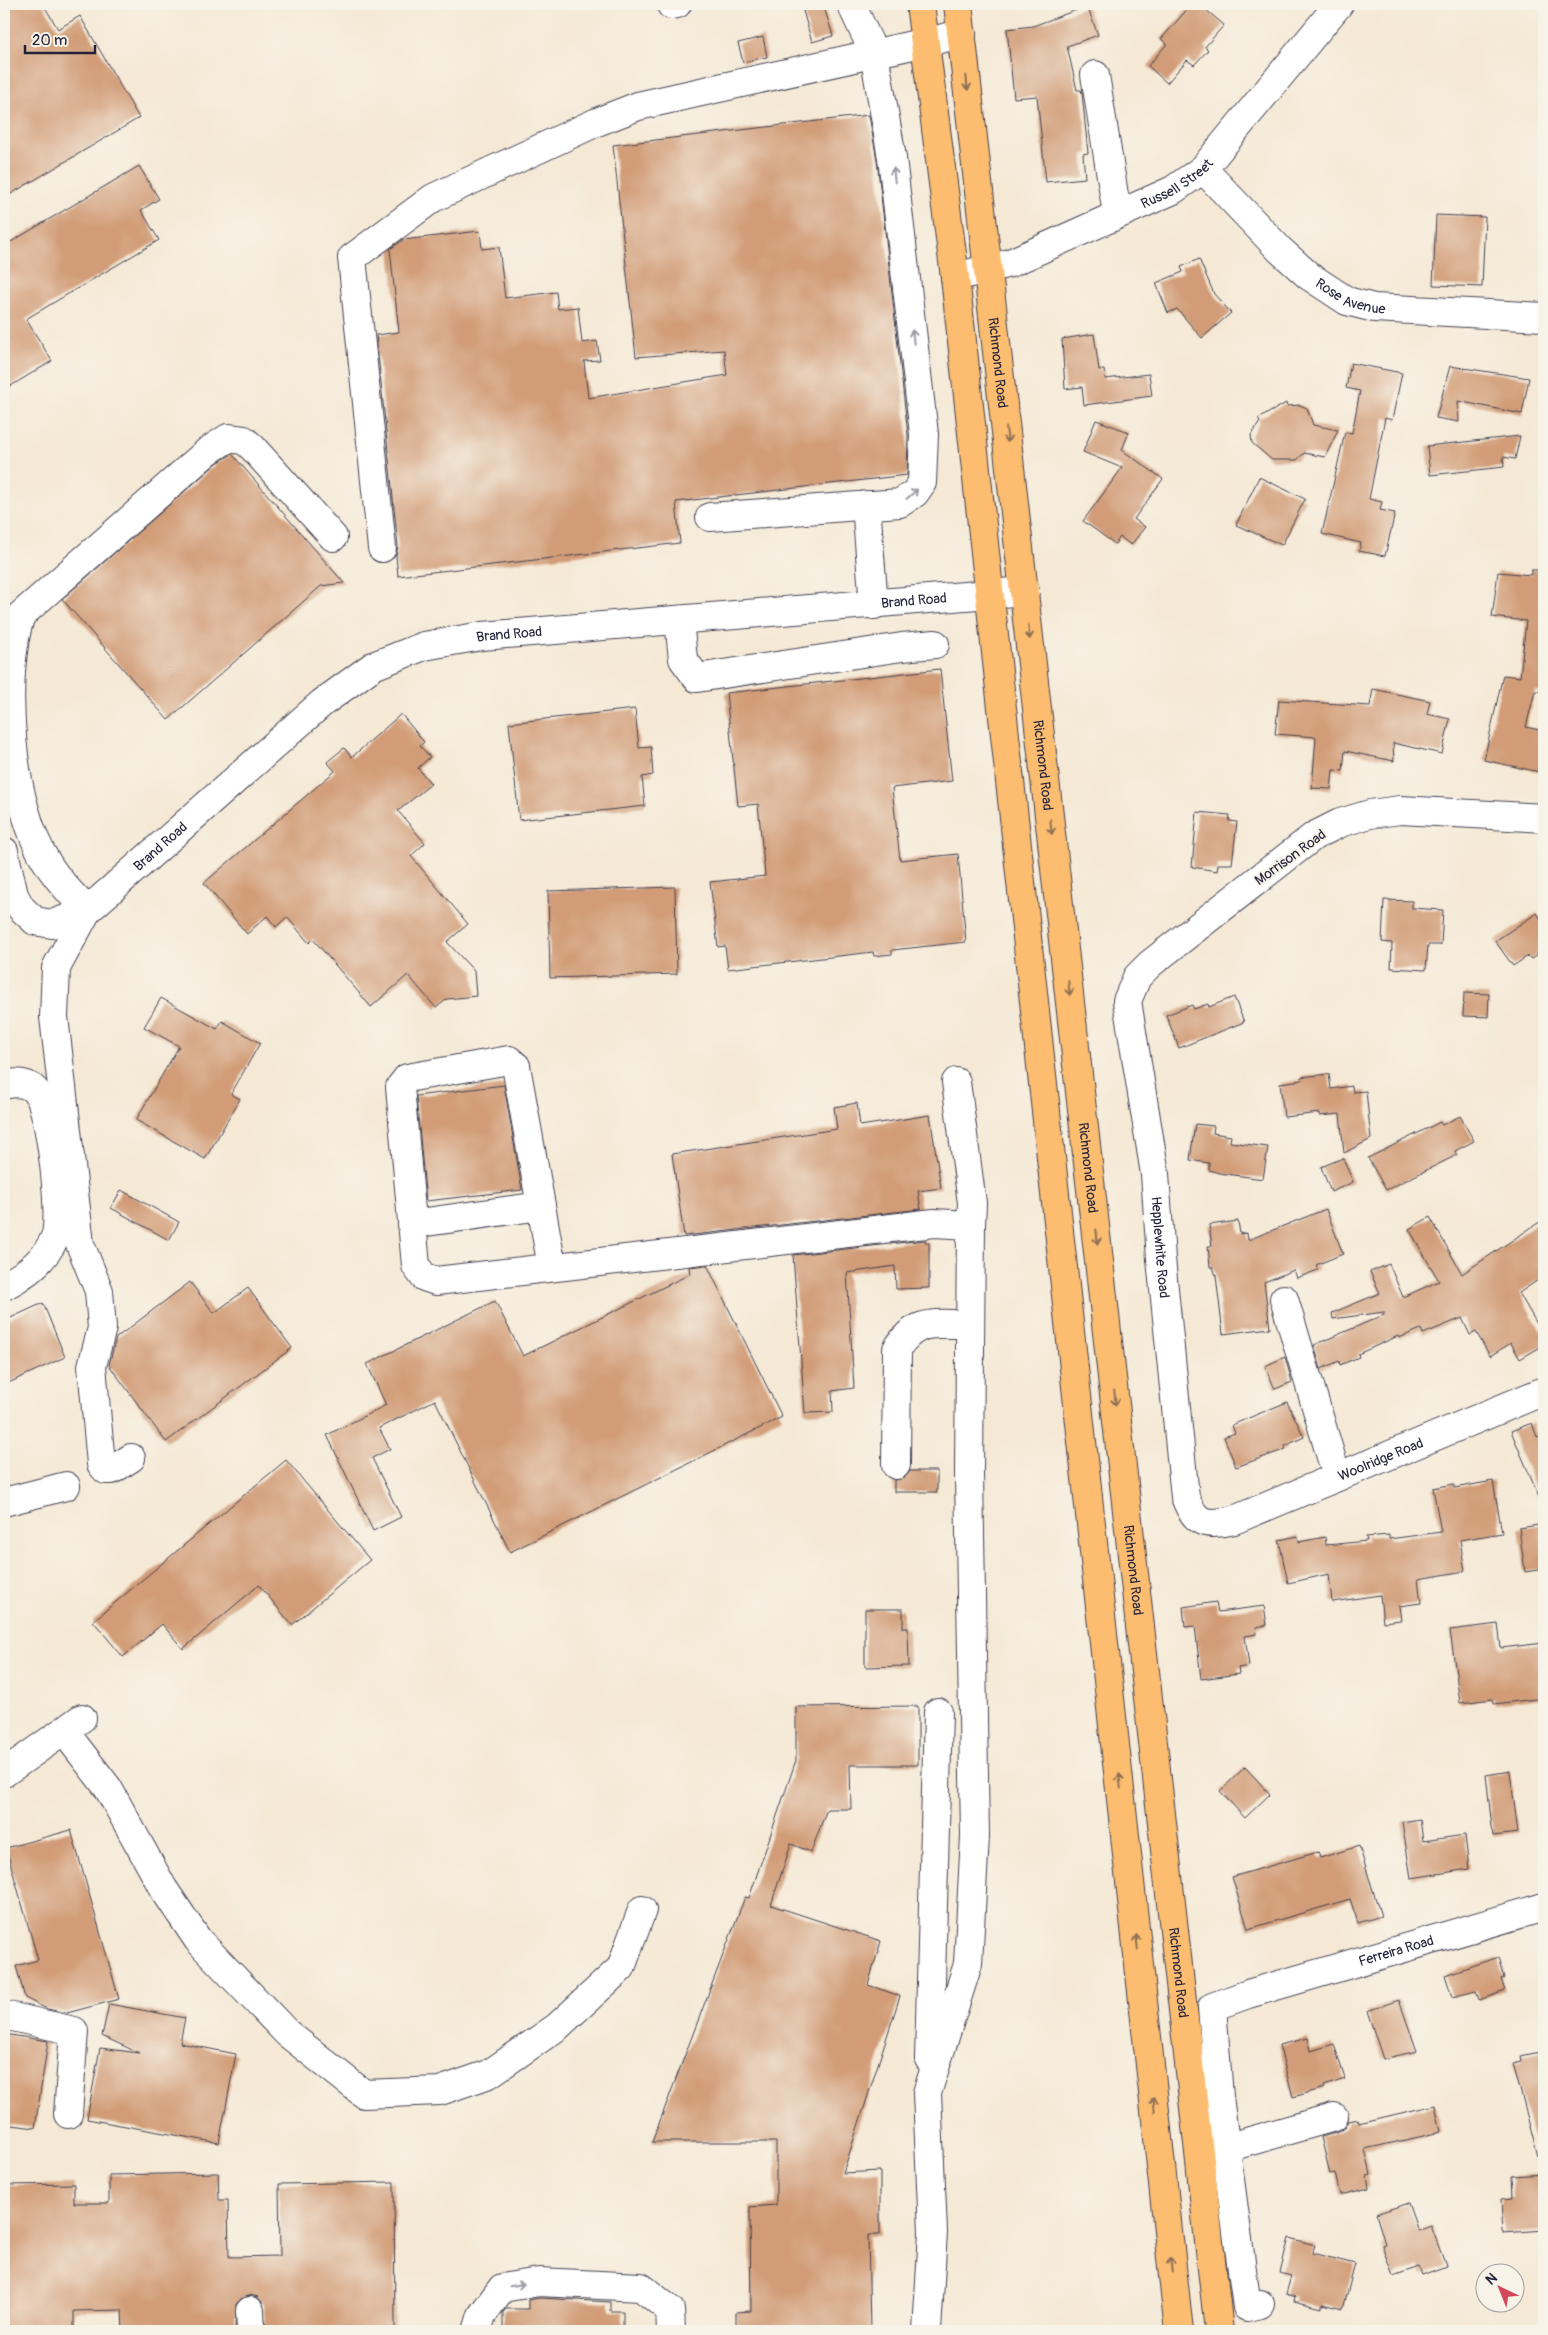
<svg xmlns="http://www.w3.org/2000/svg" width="1548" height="2335" font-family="Pangolin,sans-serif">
  <rect width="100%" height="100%" fill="#f7f3e8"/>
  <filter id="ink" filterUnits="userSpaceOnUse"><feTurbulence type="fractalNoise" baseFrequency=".02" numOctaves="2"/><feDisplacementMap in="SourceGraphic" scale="10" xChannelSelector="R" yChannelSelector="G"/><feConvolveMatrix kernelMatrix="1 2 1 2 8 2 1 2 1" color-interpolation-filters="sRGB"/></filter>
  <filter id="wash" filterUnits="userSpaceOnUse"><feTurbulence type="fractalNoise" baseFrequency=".0096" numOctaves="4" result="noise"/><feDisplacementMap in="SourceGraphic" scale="20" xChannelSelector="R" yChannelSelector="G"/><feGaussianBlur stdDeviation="1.12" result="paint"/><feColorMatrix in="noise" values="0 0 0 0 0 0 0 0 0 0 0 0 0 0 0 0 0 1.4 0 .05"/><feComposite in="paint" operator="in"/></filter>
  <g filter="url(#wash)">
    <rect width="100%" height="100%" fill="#f5e9d6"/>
    <g id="blocks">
      <g fill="#d19c77">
        <polygon points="4,4 43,4 58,29 80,16 139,118 4,198"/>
        <polygon points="801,4 823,4 833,36 812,42"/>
        <polygon points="1192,4 1199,4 1224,25 1205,47 1208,50 1194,65 1187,60 1167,83 1148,66 1167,44 1161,39"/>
        <polygon points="1087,6 1098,35 1067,46 1077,90 1081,90 1082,93 1088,153 1083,154 1085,178 1046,182 1037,96 1014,98 1007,29 1033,26"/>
        <polygon points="763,37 767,57 743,62 738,43"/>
        <polygon points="869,115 877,160 908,435 907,475 676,502 680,543 398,576 396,555 398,546 376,335 399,332 390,249 403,240 480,231 482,249 499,247 505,298 556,292 558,309 578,307 582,343 597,341 600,360 584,361 588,398 727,375 724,350 636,357 613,145"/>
        <polygon points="139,166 159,199 141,210 159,240 26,319 52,361 4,390 4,246"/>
        <polygon points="1436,215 1485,217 1482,287 1433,285"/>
        <polygon points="1199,259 1214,294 1231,313 1202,338 1177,309 1168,313 1156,283 1183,272 1181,267"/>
        <polygon points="1094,334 1099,370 1104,370 1105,379 1149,374 1152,396 1084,405 1082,387 1065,389 1062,339"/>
        <polygon points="1351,363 1402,373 1392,420 1385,418 1369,499 1382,502 1380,510 1395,513 1385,556 1359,551 1361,543 1322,534 1345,432 1352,433 1360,391 1346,388"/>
        <polygon points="1450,366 1529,378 1522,414 1458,401 1459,422 1436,418"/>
        <polygon points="1286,403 1287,406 1300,405 1307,408 1313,425 1338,430 1325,457 1304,453 1297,460 1272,460 1252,443 1251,435 1260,422 1258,419"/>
        <polygon points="1096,420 1129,432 1122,450 1163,479 1134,519 1145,527 1131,545 1120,537 1115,544 1083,521 1122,468 1083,452"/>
        <polygon points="1520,436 1515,459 1503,457 1504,467 1430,475 1427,446"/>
        <polygon points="232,454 344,583 321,586 168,720 62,599 217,463"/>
        <polygon points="1259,477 1305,499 1282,545 1236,525"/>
        <polygon points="1531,570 1544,570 1544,692 1535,691 1526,727 1544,731 1544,773 1484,760 1503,675 1520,677 1526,621 1492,617 1498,572 1531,575"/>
        <polygon points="940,669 952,781 892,788 900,860 958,854 966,942 892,950 892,954 874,956 873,952 728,969 725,946 718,947 710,882 765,876 758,804 738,806 726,693"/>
        <polygon points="1373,689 1430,701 1427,714 1450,719 1442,754 1393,743 1394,761 1345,751 1343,771 1333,770 1331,789 1312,788 1316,737 1275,734 1279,700 1370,706"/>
        <polygon points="635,709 639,748 651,747 653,775 642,777 645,806 519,820 509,723"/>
        <polygon points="401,714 424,742 420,746 430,757 418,768 431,784 398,811 425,843 411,856 468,924 447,942 474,971 476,996 447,999 436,1008 408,975 371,1007 313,939 309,943 287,917 276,927 267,916 247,934 204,883 335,771 327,762 344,748 352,757"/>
        <polygon points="1197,812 1230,815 1229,821 1237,822 1232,864 1218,864 1217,871 1192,867"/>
        <polygon points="675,887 677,974 550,978 548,891"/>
        <polygon points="1384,900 1412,901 1412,908 1443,910 1441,945 1428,945 1426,970 1391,968 1392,943 1382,942"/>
        <polygon points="1537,913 1544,924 1544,951 1531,959 1528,956 1513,966 1495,941"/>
        <polygon points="1464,993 1489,994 1488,1017 1463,1016"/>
        <polygon points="1234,997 1244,1022 1179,1048 1166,1015 1192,1005 1194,1009 1208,1004 1209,1007"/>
        <polygon points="161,998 217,1029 222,1021 260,1043 231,1094 240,1099 205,1159 136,1120 179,1046 144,1027"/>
        <polygon points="1329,1074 1331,1089 1352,1086 1353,1092 1366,1091 1371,1139 1344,1153 1340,1114 1320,1116 1320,1113 1284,1117 1280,1083 1302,1080 1301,1077"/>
        <polygon points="504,1085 522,1190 426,1201 416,1096"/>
        <polygon points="857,1103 860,1126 930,1115 941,1188 918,1191 921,1209 684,1236 672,1154 837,1129 834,1107"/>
        <polygon points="1460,1116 1474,1141 1455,1151 1457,1155 1386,1190 1368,1158 1440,1122 1442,1125"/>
        <polygon points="1195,1124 1214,1126 1213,1133 1231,1136 1230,1142 1268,1147 1263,1179 1219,1173 1209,1170 1209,1163 1190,1160"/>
        <polygon points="1343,1158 1353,1182 1331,1192 1321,1167"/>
        <polygon points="121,1190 179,1222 169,1240 111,1208"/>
        <polygon points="1326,1209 1343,1254 1316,1265 1318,1270 1297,1278 1294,1270 1264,1282 1270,1328 1223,1334 1216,1276 1213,1267 1210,1267 1208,1246 1212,1246 1209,1225 1238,1221 1240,1234 1247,1233 1248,1240"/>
        <polygon points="1430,1217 1462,1274 1544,1219 1544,1276 1519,1293 1544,1336 1544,1345 1520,1359 1511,1343 1490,1356 1476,1332 1470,1335 1462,1318 1423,1334 1421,1329 1399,1338 1398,1336 1358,1354 1359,1357 1340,1365 1339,1361 1321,1369 1314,1345 1384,1315 1384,1312 1333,1319 1332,1313 1380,1293 1370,1272 1389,1264 1403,1297 1439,1281 1409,1229"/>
        <polygon points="925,1240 926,1243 929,1243 929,1288 896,1289 895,1266 847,1273 854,1388 832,1391 833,1412 805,1413 793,1255"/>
        <polygon points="707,1265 782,1417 510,1552 435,1400 379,1428 390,1449 372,1458 401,1517 373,1531 327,1435 386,1405 367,1364 495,1301 523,1356 690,1274 689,1267"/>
        <polygon points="190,1282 214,1313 248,1288 292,1348 166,1442 109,1365 116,1338"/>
        <polygon points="43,1303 65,1357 4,1385 4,1321"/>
        <polygon points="1285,1357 1292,1382 1275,1389 1265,1366"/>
        <polygon points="1287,1402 1304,1437 1285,1446 1286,1449 1236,1467 1224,1437 1235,1433 1232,1425"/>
        <polygon points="1532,1423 1537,1437 1544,1434 1544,1509 1511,1431"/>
        <polygon points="286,1460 370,1560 292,1625 259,1585 183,1649 162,1624 123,1657 93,1621"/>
        <polygon points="910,1471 937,1471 937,1492 894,1492 894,1480 904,1478"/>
        <polygon points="1493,1481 1502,1533 1460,1540 1465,1571 1418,1579 1421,1603 1399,1606 1401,1620 1383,1622 1380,1595 1332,1602 1329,1574 1288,1583 1279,1540 1298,1536 1299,1542 1325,1537 1326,1545 1367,1541 1366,1537 1389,1535 1389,1539 1441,1532 1433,1488 1454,1484 1454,1488"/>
        <polygon points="1544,1524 1544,1569 1525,1572 1519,1528"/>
        <polygon points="1216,1602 1218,1612 1264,1606 1267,1625 1256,1627 1257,1634 1245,1636 1249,1666 1238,1668 1239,1674 1201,1679 1195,1626 1185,1627 1183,1607"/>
        <polygon points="865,1609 903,1609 903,1628 908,1628 909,1666 865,1667"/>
        <polygon points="1498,1624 1501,1648 1544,1643 1544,1698 1494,1704 1493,1699 1460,1703 1450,1630"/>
        <polygon points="918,1706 918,1765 850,1765 851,1809 827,1809 811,1852 791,1844 771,1905 881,1941 868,1985 900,1996 843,2173 880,2171 880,2235 868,2235 870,2331 736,2331 736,2312 751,2311 750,2207 776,2205 776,2142 652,2142 745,1897 749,1898 796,1760 796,1707"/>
        <polygon points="1245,1767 1270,1794 1245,1818 1220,1791"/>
        <polygon points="1510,1771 1518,1833 1493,1836 1486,1775"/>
        <polygon points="1420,1819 1423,1841 1465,1835 1469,1869 1411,1878 1402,1822"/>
        <polygon points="71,1830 119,1999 67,2013 47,2009 25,1998 16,1966 38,1960 6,1848"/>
        <polygon points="1359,1846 1381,1916 1358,1923 1350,1899 1248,1929 1232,1877 1318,1852 1320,1858"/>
        <polygon points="1498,1957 1504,1978 1501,1979 1505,1991 1479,2000 1476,1991 1452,1997 1445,1975"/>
        <polygon points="1399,2000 1417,2051 1383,2059 1367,2011"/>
        <polygon points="109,2004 185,2018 180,2043 236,2054 219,2143 87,2119 100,2048 139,2053 102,2036"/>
        <polygon points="4,2034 48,2041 35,2128 4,2124"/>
        <polygon points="1308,2038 1311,2051 1334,2044 1345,2079 1324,2086 1325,2088 1293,2097 1279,2045"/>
        <polygon points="1544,2051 1544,2156 1538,2157 1513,2063 1522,2061 1521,2056"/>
        <polygon points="1435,2105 1441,2132 1365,2149 1371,2175 1367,2176 1369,2188 1340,2195 1335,2173 1330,2174 1321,2137 1339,2132 1346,2127 1349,2121 1358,2119 1359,2123"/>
        <polygon points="218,2173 219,2200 228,2200 229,2257 280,2256 279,2184 394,2182 395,2331 266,2331 263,2303 258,2297 250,2295 242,2298 236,2304 235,2331 123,2331 122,2310 74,2311 74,2331 4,2331 4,2185 74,2184 74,2203 109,2203 109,2175"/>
        <polygon points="1544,2174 1544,2230 1503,2233 1501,2199 1513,2198 1512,2176"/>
        <polygon points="1408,2203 1418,2231 1431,2226 1446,2266 1422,2275 1419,2267 1393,2276 1382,2245 1385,2244 1376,2214"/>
        <polygon points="1289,2238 1315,2245 1312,2253 1355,2264 1343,2309 1322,2304 1322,2308 1294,2301 1295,2297 1286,2294 1291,2276 1280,2273"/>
        <polygon points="540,2298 610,2302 610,2311 623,2311 623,2331 503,2331 503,2312 506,2309 528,2309 528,2300"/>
      </g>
    </g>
  </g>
  <g filter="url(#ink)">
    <use href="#blocks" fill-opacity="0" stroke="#424052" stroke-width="1"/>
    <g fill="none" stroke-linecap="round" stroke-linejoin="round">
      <defs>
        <g id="minor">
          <polyline points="671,5 677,4"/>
          <polyline points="1095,75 1117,214"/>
          <path id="s1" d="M1203,169L1280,250L1309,276L1347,301L1374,308L1544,317"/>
          <path id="s2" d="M955,277L1010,263L1173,190L1203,169L1339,4"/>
          <polyline points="866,505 874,605"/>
          <polyline points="710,517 900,503 915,493 922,483 924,434 892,158 874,53 851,4"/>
          <polyline points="382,548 352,258 433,198 597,122 638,106 962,34"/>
          <polyline points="679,621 683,659 697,678 902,647 935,644"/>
          <path id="s3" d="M1544,818L1400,810L1370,814L1340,823L1314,836L1150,964L1137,977L1127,1001L1155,1174L1161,1259L1185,1497C1196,1525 1206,1526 1234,1520L1544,1391"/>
          <polyline points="4,851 14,895 21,908 35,921 52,924 87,911"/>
          <path d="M87,911C74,896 58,881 48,864C10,807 0,676 21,615L208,451L228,438L244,440L252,447L333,537"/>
          <polyline points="956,1082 972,1203 971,1225"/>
          <path d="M4,1085C15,1082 30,1082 38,1094C50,1112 63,1217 55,1237C46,1260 25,1275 4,1286"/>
          <polyline points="412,1224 541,1206"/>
          <polyline points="552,1267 516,1066 509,1060 407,1078 400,1087 416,1266 424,1277 436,1281 934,1223 971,1225 969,1473 975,1836 968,1964 927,2093 933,2232 927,2331"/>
          <polyline points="1284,1299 1337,1477"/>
          <path id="s4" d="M131,1458L112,1470H106L101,1464L92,1366L102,1328L99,1291L80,1244L54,1017L56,968L87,911L322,703L373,666L424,646L482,636L1025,591"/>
          <path d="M896,1465L897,1349C916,1317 937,1325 970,1324"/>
          <polyline points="4,1502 66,1486"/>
          <polyline points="64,1731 108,1788 163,1888 198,1940 287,2033 364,2094 440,2091 489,2074 557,2027 621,1968 642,1910"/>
          <polyline points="4,1773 82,1718"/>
          <polyline points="4,2015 74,2031 68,2114"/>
          <polyline points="929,2059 938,1712"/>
          <polyline points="1226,2148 1334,2117"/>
          <path id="s5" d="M1260,2304L1247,2307L1219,2097L1212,2007L1248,1994L1544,1907"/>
          <polyline points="250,2311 251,2331"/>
          <polyline points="477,2331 482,2315 502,2288 539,2282 641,2287 670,2310 671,2331"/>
        </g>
        <g id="highway">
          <polyline points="920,4 955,277 1179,2331"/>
          <path id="s6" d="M958,4L1219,2331"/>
        </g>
      </defs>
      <use href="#minor" stroke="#424052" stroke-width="30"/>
      <use href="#highway" stroke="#424052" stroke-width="30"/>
      <use href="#minor" stroke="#fff" stroke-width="28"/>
      <use href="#highway" stroke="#fcbd6f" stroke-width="28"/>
    </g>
    <defs><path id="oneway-shaft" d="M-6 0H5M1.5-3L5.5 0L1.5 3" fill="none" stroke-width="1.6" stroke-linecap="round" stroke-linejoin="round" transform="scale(1.25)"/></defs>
    <g stroke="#8f7055">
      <use href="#oneway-shaft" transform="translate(967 83) rotate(84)"/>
      <use href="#oneway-shaft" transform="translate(1007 435) rotate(83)"/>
      <use href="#oneway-shaft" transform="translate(1029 632) rotate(84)"/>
      <use href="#oneway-shaft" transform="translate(1051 827) rotate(84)"/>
      <use href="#oneway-shaft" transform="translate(1069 988) rotate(84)"/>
      <use href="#oneway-shaft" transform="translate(1097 1237) rotate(84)"/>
      <use href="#oneway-shaft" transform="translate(1115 1398) rotate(84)"/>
      <use href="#oneway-shaft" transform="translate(1120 1781) rotate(-96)"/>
      <use href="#oneway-shaft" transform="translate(1137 1942) rotate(-96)"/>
      <use href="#oneway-shaft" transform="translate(1154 2104) rotate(-96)"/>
      <use href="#oneway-shaft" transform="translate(1171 2265) rotate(-96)"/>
    </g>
    <g stroke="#9c9ca7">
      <use href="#oneway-shaft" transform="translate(894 175) rotate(-96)"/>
      <use href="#oneway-shaft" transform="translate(913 337) rotate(-96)"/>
      <use href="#oneway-shaft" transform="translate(912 494) rotate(-41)"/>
      <use href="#oneway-shaft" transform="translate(517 2285) rotate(-9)"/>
    </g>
  </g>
  <g text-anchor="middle" stroke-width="4" stroke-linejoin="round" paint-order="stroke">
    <g font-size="14" fill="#22223b" stroke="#f7f3e8">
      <text dy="5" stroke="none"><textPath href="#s2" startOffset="242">Russell Street</textPath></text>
      <text dy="5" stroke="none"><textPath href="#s1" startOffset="198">Rose Avenue</textPath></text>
      <text dy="5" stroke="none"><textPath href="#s6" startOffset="361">Richmond Road</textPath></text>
      <text dy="5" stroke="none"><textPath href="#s4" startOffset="1528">Brand Road</textPath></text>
      <text dy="5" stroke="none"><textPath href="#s4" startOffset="1122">Brand Road</textPath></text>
      <text dy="5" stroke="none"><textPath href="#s6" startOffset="766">Richmond Road</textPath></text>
      <text dy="5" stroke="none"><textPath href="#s4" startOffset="702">Brand Road</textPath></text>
      <text transform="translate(1290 857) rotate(-36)" y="5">Morrison Road</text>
      <text dy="5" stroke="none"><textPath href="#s6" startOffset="1171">Richmond Road</textPath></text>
      <text dy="5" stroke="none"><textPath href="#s3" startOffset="736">Hepplewhite Road</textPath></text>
      <text dy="5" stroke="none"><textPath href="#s3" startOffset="1208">Woolridge Road</textPath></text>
      <text dy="5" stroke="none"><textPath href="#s6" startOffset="1576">Richmond Road</textPath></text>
      <text dy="5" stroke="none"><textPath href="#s5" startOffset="508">Ferreira Road</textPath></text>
      <text dy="5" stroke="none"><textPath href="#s6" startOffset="1981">Richmond Road</textPath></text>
    </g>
  </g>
  <rect width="1548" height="2335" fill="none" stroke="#f7f3e8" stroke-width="20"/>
  <g transform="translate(1500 2288) rotate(317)"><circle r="24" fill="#f7f3e8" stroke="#a29fa3"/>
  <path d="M0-4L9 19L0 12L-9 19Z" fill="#d1495b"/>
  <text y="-8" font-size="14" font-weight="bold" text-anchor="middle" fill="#22223b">N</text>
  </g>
  <path d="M25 45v8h70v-8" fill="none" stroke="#22223b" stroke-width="2.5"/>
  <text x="32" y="45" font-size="15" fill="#22223b" stroke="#f7f3e8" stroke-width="4" paint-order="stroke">20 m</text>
</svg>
